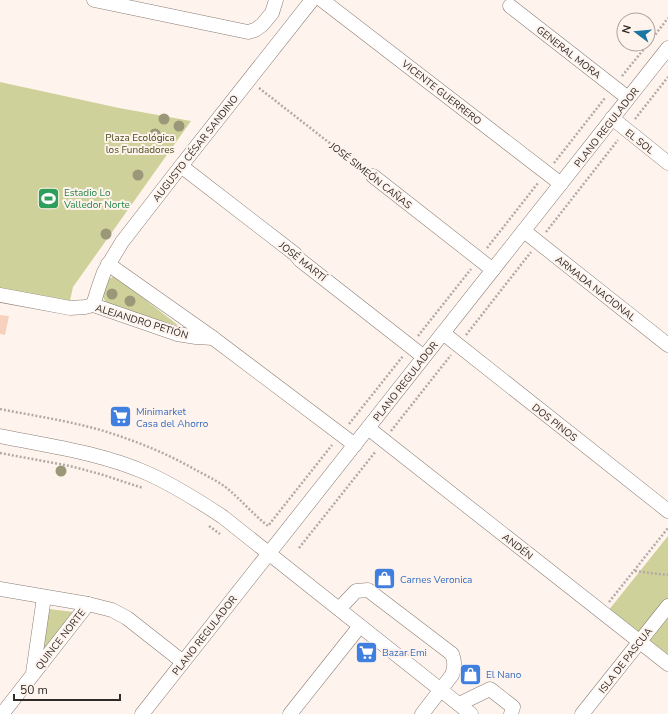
<svg xmlns="http://www.w3.org/2000/svg" width="668" height="714" font-family="'Nunito Sans',sans-serif">
  <rect width="100%" height="100%" fill="#fff4ed"/>
  <g fill="#ced19a">
    <polygon points="0,82 119,108 191,121 73,287 69,305 0,288"/>
    <polygon points="115,276 179,326 110,307 106,303 103,297 108,279"/>
    <polygon points="668,536 668,657 608,611"/>
    <polygon points="49,609 74,612 42,652"/>
  </g>
  <polygon fill="#f7d0be" points="0,315 9,316 5,335 0,334"/>
  <g fill="none" stroke-linecap="round" stroke-linejoin="round">
    <defs>
      <g id="minor">
        <polyline points="94,0 248,32 255,30 262,25 272,13 276,0"/>
        <polyline points="322,0 561,184"/>
        <polyline points="510,6 628,98"/>
        <polyline points="612,118 668,163"/>
        <polyline points="181,166 295,254 300,260 424,357"/>
        <polyline points="373,176 493,270"/>
        <polyline points="524,231 668,345"/>
        <polyline points="108,264 213,338 355,445"/>
        <polyline points="0,295 70,308 85,307 93,305 177,334 196,337 213,338"/>
        <polyline points="93,305 99,286 104,272 122,242 181,166 312,0"/>
        <polyline points="443,333 668,511"/>
        <polyline points="368,428 668,664"/>
        <path d="M0,436C50,446 102,453 149,474C175,486 199,501 223,517L471,714"/>
        <polyline points="0,589 88,604 112,610 127,618 183,662"/>
        <path d="M339,609L356,591L368,590L452,654C455,662 455,667 452,675L422,714"/>
        <polyline points="33,673 44,597"/>
        <polyline points="459,704 490,689 513,707 511,714"/>
        <polyline points="2,714 88,604"/>
        <polyline points="142,714 668,48"/>
        <polyline points="290,714 360,626"/>
        <polyline points="582,714 668,606"/>
      </g>
    </defs>
    <use href="#minor" stroke="#897d76" stroke-width="15"/>
    <g stroke="#b3aaa5" stroke-width="2.5" stroke-dasharray="2 2" stroke-linecap="butt">
      <polyline points="648,44 668,18"/>
      <polyline points="622,76 648,44"/>
      <polyline points="259,88 363,169"/>
      <polyline points="635,119 668,77"/>
      <polyline points="554,163 605,98"/>
      <polyline points="546,232 618,140"/>
      <polyline points="487,248 538,183"/>
      <polyline points="466,335 531,252"/>
      <polyline points="418,336 471,269"/>
      <path d="M0,409C35,416 70,421 104,431C136,441 166,453 194,469C205,475 218,481 228,489C242,501 254,515 268,526L332,445"/>
      <polyline points="349,424 403,356"/>
      <polyline points="391,431 451,355"/>
      <polyline points="0,453 70,466 100,474 143,488"/>
      <polyline points="209,526 220,534"/>
      <polyline points="299,548 376,451"/>
      <polyline points="635,571 668,575"/>
      <polyline points="609,602 668,528"/>
    </g>
    <use href="#minor" stroke="#fff" stroke-width="14"/>
  </g>
  <g fill="#9b987a">
    <circle cx="164" cy="119" r="5.5"/>
    <circle cx="179" cy="126" r="5.5"/>
    <circle cx="155" cy="134" r="5.5"/>
    <circle cx="138" cy="175" r="5.5"/>
    <circle cx="106" cy="234" r="5.5"/>
    <circle cx="112" cy="294" r="5.5"/>
    <circle cx="130" cy="301" r="5.5"/>
    <circle cx="61" cy="471" r="5.5"/>
  </g>
  <defs>
    <symbol id="stadium-square" viewBox="-11 -11 22 22"><rect x="-9" y="-9" width="18" height="18" rx="4" fill="#2e9e5b" stroke="#fff4ed"/><path d="M0-5a6.5 5 0 1 0 0 10a6.5 5 0 1 0 0-10ZM-3.5-1.8h7v3.6h-7Z" fill="#fff"/></symbol>
    <symbol id="supermarket-square" viewBox="-11 -11 22 22"><rect x="-9" y="-9" width="18" height="18" rx="4" fill="#3f7fe0" stroke="#fff4ed"/><path d="M-6-5.5h2.5l.6 2H6L4.5 2H-2.5L-4.4-4H-6ZM-1.5 3.2a1.3 1.3 0 1 0 .1 0ZM3 3.2a1.3 1.3 0 1 0 .1 0Z" fill="#fff"/></symbol>
    <symbol id="shop-square" viewBox="-11 -11 22 22"><rect x="-9" y="-9" width="18" height="18" rx="4" fill="#3f7fe0" stroke="#fff4ed"/><path d="M-5-2.5h2.3a2.7 3.5 0 0 1 5.4 0H5L5.5 6h-11ZM-1.5-2.5h3a1.5 2.3 0 0 0-3 0Z" fill="#fff"/></symbol>
  </defs>
  <g fill-rule="evenodd">
    <use href="#stadium-square" x="36" y="186" width="25" height="25"/>
    <use href="#supermarket-square" x="108" y="404" width="25" height="25"/>
    <use href="#shop-square" x="372" y="566" width="25" height="25"/>
    <use href="#supermarket-square" x="354" y="640" width="25" height="25"/>
    <use href="#shop-square" x="458" y="662" width="25" height="25"/>
  </g>
  <g text-anchor="middle" stroke-width="4" stroke-linejoin="round" paint-order="stroke">
    <g font-size="10" fill="#302b28" stroke="#fff4ed">
      <text transform="translate(569 52) rotate(38)" y="4">GENERAL MORA</text>
      <text transform="translate(442 92) rotate(38)" y="4">VICENTE GUERRERO</text>
      <text transform="translate(606 127) rotate(-52)" y="4">PLANO REGULADOR</text>
      <text transform="translate(640 141) rotate(38)" y="4">EL SOL</text>
      <text transform="translate(195 148) rotate(-52)" y="4">AUGUSTO CÉSAR SANDINO</text>
      <text transform="translate(371 175) rotate(38)" y="4">JOSÉ SIMEÓN CAÑAS</text>
      <text transform="translate(303 261) rotate(39)" y="4">JOSÉ MARTÍ</text>
      <text transform="translate(596 288) rotate(38)" y="4">ARMADA NACIONAL</text>
      <text transform="translate(142 321) rotate(17)" y="4">ALEJANDRO PETIÓN</text>
      <text transform="translate(405 381) rotate(-52)" y="4">PLANO REGULADOR</text>
      <text transform="translate(555 422) rotate(38)" y="4">DOS PINOS</text>
      <text transform="translate(518 546) rotate(38)" y="4">ANDÉN</text>
      <text transform="translate(204 635) rotate(-52)" y="4">PLANO REGULADOR</text>
      <text transform="translate(60 639) rotate(-52)" y="4">QUINCE NORTE</text>
      <text transform="translate(625 660) rotate(-52)" y="4">ISLA DE PASCUA</text>
    </g>
    <g font-size="10" fill="#4a4c1c" stroke="#fff4ed">
      <text x="140" y="141">Plaza Ecológica<tspan x="140" dy="12">los Fundadores</tspan></text>
    </g>
    <g font-size="10" fill="#27864d" stroke="#fff4ed" text-anchor="start">
      <text x="64" y="196">Estadio Lo<tspan x="64" dy="12">Valledor Norte</tspan></text>
    </g>
    <g font-size="10" fill="#366cbe" stroke="#fff4ed" text-anchor="start">
      <text x="136" y="415">Minimarket<tspan x="136" dy="12">Casa del Ahorro</tspan></text>
      <text x="400" y="583">Carnes Veronica</text>
      <text x="382" y="656">Bazar Emi</text>
      <text x="486" y="678">El Nano</text>
    </g>
  </g>
  <g transform="translate(636 32) rotate(286)"><circle r="19" fill="#fff4ed" stroke="#aca49e"/>
  <path d="M0-3L7 15L0 10L-7 15Z" fill="#1c76a4"/>
  <text y="-6" font-size="11" font-weight="bold" text-anchor="middle" fill="#302b28">N</text>
  </g>
  <path d="M14 694v6h106v-6" fill="none" stroke="#302b28" stroke-width="2"/>
  <text x="20" y="694" font-size="12" fill="#302b28" stroke="#fff4ed" stroke-width="3" paint-order="stroke">50 m</text>
</svg>
